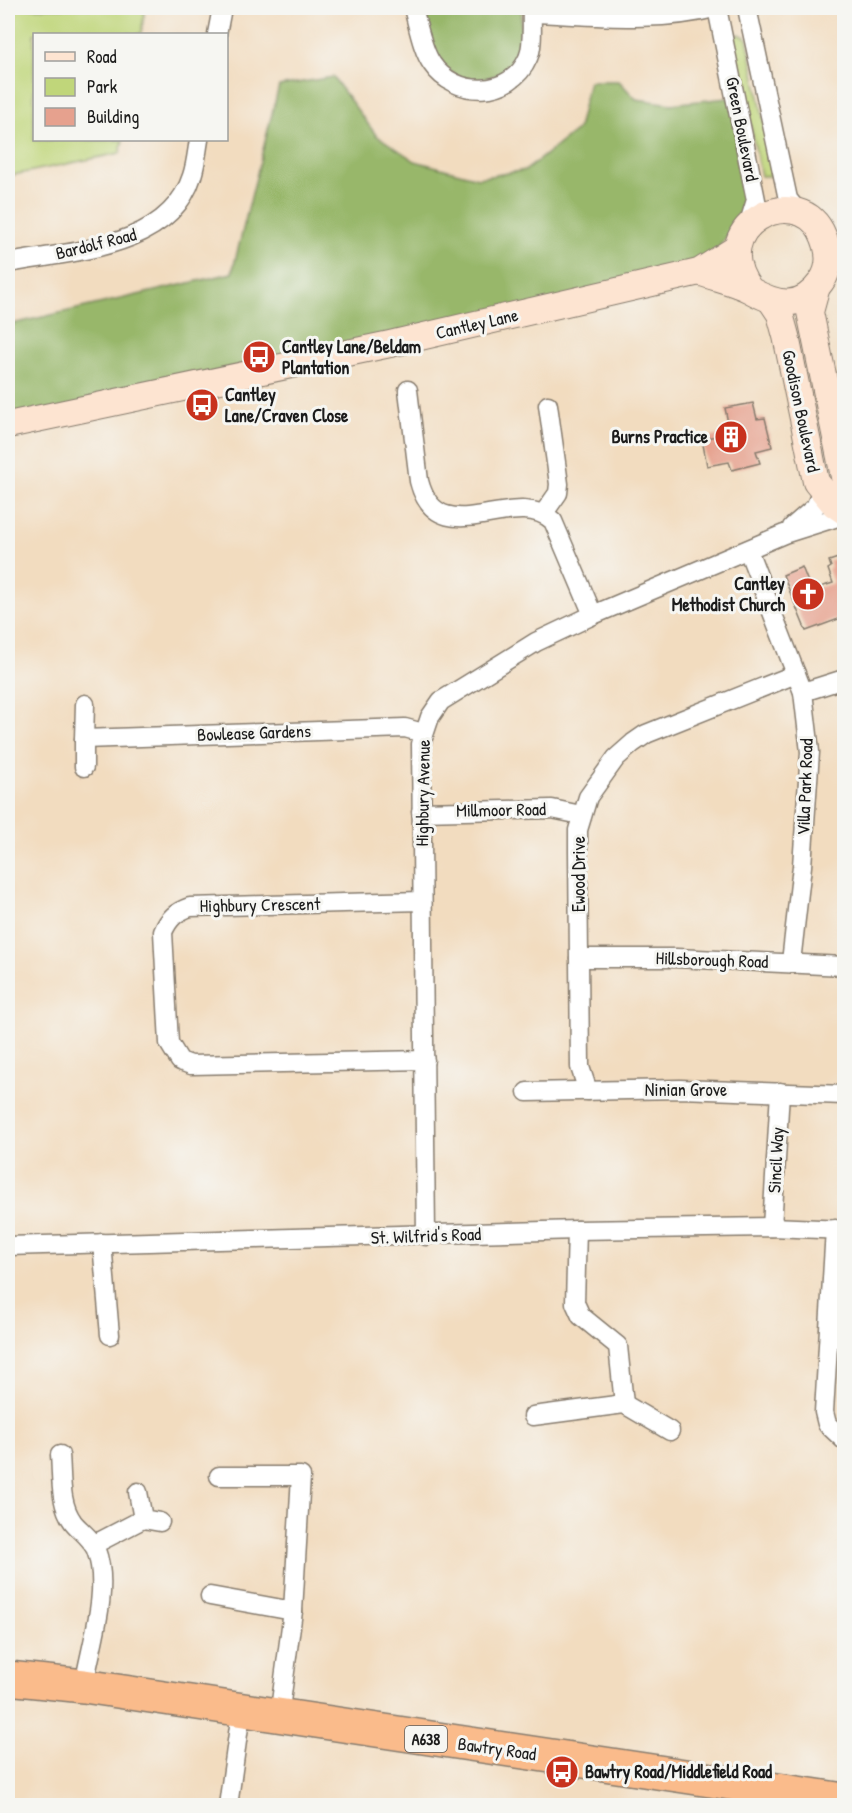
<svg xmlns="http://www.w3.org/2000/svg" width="852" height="1813" font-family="'Patrick Hand',sans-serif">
  <rect width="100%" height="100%" fill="#f6f6f2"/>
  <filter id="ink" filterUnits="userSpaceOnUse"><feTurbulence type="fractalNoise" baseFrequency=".0167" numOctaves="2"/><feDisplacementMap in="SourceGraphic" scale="12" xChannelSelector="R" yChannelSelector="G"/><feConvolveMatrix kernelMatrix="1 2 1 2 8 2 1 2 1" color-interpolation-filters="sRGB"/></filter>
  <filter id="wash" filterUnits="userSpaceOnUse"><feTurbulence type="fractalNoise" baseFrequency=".008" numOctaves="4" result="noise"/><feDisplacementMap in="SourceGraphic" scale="24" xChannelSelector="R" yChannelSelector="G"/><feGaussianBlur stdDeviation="1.35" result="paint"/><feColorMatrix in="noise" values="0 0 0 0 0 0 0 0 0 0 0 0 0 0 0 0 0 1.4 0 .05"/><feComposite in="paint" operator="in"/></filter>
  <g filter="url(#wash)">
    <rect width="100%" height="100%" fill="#f2dcbf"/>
    <g fill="#c0d67a" stroke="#6e794b" stroke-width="1.5">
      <polygon points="8,8 145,8 141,34 34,34 34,140 123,140 120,153 8,176"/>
      <polygon points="739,34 747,38 775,176 761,176 733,41 735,36"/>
    </g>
    <g fill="#98b76a" stroke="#5a6a43" stroke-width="1.5">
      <path d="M422,8H522C521,23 521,48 512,62C499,81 466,85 449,71C433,57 428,27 422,8Z"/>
      <polygon points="333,77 376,135 415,161 478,178 526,170 578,129 589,81 619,81 636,99 671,104 737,97 756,200 699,272 8,425 8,325 232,273 279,86"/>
    </g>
    <g id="blocks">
      <g fill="#e6a18e">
        <polygon points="753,403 757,419 765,418 772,447 756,451 760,463 732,470 729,462 707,466 702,439 725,434 725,429 729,428 725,408"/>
        <polygon points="844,556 844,617 806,631 783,575 802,567 811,590 833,583 828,569 831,567 829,561"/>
      </g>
    </g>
  </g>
  <g filter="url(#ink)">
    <use href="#blocks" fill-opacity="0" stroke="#877c6e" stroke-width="1.5"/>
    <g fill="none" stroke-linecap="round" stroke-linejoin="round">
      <defs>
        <g id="street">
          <path d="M413,8C418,25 422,50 432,64C455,98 511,98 528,58C534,45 531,22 532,8"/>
          <polyline points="717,8 756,200 748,226"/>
          <polyline points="747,8 788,199 800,214"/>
          <path d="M532,13C591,15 657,23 714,8"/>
          <polyline points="217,34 222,8"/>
          <path d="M8,263C71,251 169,249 192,176C196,164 197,151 199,140"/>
          <path d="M408,390L419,481C438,556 514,485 553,521L593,615"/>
          <polyline points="544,513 558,493 559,484 548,405"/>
          <polyline points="792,527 815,507 822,491"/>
          <polyline points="748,550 803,692 810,752 802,866 791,962"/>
          <polyline points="803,692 844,679"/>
          <polyline points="85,704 84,739 405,728 423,733"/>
          <polyline points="84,767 84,739"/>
          <polyline points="421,812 552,809 581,815"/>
          <path d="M422,901L190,907C176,912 169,918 163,932L169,1043L180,1061L191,1065L425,1060"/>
          <polyline points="579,958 676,958 844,966"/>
          <polyline points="588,1091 580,1067 578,851 578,830 588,797 616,758 633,743 646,734 796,674"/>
          <polyline points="527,1092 680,1089 844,1095"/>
          <polyline points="772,1227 780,1092"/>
          <polyline points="835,1229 824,1412 827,1424 844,1440"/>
          <polyline points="577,1230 575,1303 581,1316 618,1346 624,1404"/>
          <polyline points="426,1236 421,744 430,717 441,701 536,642 593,615 784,534 844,515"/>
          <polyline points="102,1243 110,1335"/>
          <polyline points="8,1246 577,1230 772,1227 844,1230"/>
          <polyline points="533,1416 624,1404 670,1431"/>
          <path d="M60,1455C62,1477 59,1503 73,1522C81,1532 92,1538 96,1550C111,1589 90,1647 84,1686"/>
          <polyline points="219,1476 301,1476 293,1611 279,1717"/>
          <polyline points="138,1492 143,1519 160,1522"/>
          <polyline points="93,1545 143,1519"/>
          <polyline points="210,1596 293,1611"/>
          <polyline points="228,1806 241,1712"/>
        </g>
        <g id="secondary">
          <path d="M699,272C715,278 735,282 750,290C777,305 800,311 821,282C833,266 829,247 821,231C795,182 703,226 750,290"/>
          <polyline points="816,290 810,312 844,477"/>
          <polyline points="772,302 780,314 786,336 816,482 834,504 844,511"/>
          <polyline points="8,425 390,344 699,272 737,248"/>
        </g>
        <polyline id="highway" points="8,1678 84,1686 844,1800"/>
      </defs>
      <use href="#street" stroke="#877c6e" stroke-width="21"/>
      <use href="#secondary" stroke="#877c6e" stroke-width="28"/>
      <use href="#highway" stroke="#877c6e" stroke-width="36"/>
      <use href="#street" stroke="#fff" stroke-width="18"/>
      <use href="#secondary" stroke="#fde4d1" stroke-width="26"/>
      <use href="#highway" stroke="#fabb8b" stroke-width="33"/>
    </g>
  </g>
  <defs>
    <symbol id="bus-disc" viewBox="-11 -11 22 22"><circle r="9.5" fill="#c8321e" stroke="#f6f6f2"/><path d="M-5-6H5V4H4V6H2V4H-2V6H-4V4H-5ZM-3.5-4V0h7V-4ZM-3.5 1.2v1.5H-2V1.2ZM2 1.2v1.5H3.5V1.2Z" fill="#fff"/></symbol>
    <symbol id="building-disc" viewBox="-11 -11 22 22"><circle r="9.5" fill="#c8321e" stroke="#f6f6f2"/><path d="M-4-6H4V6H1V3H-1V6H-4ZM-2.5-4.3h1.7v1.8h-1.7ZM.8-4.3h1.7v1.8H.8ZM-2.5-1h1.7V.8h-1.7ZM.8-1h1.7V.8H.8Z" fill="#fff"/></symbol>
    <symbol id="church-disc" viewBox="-11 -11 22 22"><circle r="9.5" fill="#c8321e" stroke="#f6f6f2"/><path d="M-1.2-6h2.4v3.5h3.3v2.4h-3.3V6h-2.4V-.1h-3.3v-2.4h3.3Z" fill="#fff"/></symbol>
  </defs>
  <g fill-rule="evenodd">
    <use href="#bus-disc" x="240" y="338" width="38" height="38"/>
    <use href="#bus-disc" x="183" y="386" width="38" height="38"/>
    <use href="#building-disc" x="712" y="418" width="38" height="38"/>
    <use href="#church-disc" x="789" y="575" width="38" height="38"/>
    <use href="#bus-disc" x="543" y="1753" width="38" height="38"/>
  </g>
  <g text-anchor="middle" stroke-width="6" stroke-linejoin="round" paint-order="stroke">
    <rect fill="#f6f6f2" stroke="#5d5d5c" stroke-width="1.5" x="405" y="1726" width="42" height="26" rx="4.5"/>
    <g font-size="16" font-weight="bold" fill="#1c1c1c">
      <text x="426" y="1745">A638</text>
    </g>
    <g font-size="18" fill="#1c1c1c" stroke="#f6f6f2">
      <text transform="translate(742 129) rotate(79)" y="6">Green Boulevard</text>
      <text transform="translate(96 244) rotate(-14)" y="6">Bardolf Road</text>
      <text transform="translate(477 324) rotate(-13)" y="6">Cantley Lane</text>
      <text transform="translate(801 411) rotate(78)" y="6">Goodison Boulevard</text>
      <text transform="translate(254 733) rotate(-2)" y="6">Bowlease Gardens</text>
      <text transform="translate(805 787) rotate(-88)" y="6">Villa Park Road</text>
      <text transform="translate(423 793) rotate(-89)" y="6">Highbury Avenue</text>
      <text transform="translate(501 810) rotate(-1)" y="6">Millmoor Road</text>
      <text transform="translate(579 874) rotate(-90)" y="6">Ewood Drive</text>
      <text transform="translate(260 905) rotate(-1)" y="6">Highbury Crescent</text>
      <text transform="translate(712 960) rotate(2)" y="6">Hillsborough Road</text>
      <text x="686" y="1096">Ninian Grove</text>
      <text transform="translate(776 1160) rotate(-87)" y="6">Sincil Way</text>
      <text transform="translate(426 1236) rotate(-2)" y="6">St. Wilfrid's Road</text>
      <text transform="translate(497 1749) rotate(8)" y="6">Bawtry Road</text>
    </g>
    <g font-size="18" font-weight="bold" fill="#1c1c1c" stroke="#f6f6f2" text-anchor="start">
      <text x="282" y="353">Cantley Lane/Beldam<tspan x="282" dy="21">Plantation</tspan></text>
      <text x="225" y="401">Cantley<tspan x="225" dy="21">Lane/Craven Close</tspan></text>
      <text x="708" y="443" text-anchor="end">Burns Practice</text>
      <text x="785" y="590" text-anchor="end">Cantley<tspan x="785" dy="21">Methodist Church</tspan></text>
      <text x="585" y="1778">Bawtry Road/Middlefield Road</text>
    </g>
  </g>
  <rect width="852" height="1813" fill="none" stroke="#f6f6f2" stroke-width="30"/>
  <rect x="33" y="33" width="195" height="108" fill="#f6f6f2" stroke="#9f9f9c" stroke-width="1.5"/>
  <rect x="45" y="52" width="30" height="9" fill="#fde4d1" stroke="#9f9f9c" stroke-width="1.5"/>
  <text x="87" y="63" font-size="18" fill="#1c1c1c">Road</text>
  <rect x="45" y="78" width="30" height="18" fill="#c0d67a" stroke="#9f9f9c" stroke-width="1.5"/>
  <text x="87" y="93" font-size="18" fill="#1c1c1c">Park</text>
  <rect x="45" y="108" width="30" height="18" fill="#e6a18e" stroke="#9f9f9c" stroke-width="1.5"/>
  <text x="87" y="123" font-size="18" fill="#1c1c1c">Building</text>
</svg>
